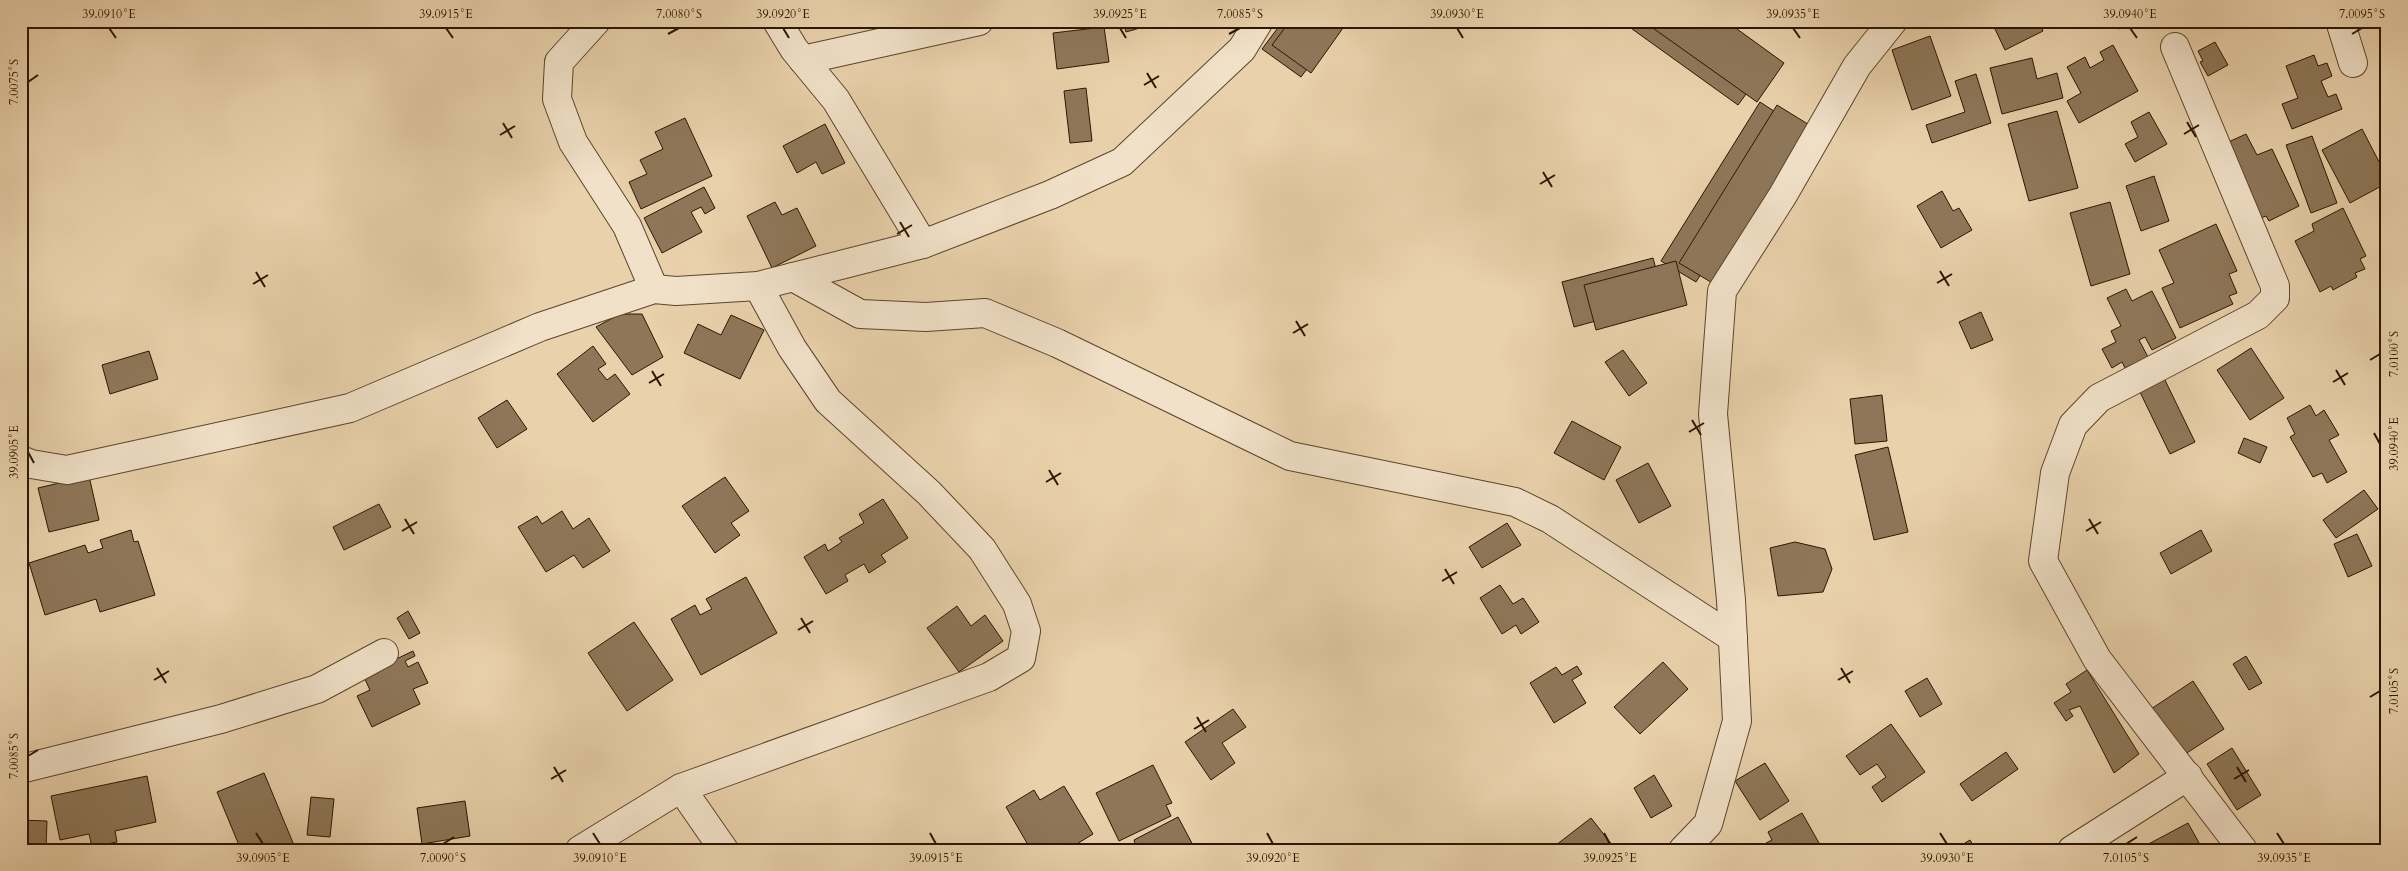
<svg xmlns="http://www.w3.org/2000/svg" width="2408" height="871" font-family="Cardo,serif">
  <rect width="100%" height="100%" fill="#e9d1ab"/>
  <filter id="stains"><feTurbulence type="fractalNoise" baseFrequency=".004" numOctaves="4"/><feColorMatrix values="0 0 0 0 .2 0 0 0 0 .09 0 0 0 0 .02 0 0 0 .5 -.17"/></filter>
  <radialGradient id="worn" r=".72"><stop offset=".6" stop-color="#630" stop-opacity="0"/><stop offset="1" stop-color="#630" stop-opacity=".3"/></radialGradient>
  <g fill="#8e7759" stroke="#2c1600">
    <polygon points="1123,21 1164,21 1126,32"/>
    <polygon points="1283,21 1342,21 1301,77 1262,49"/>
    <polygon points="1290,21 1348,21 1311,73 1272,45"/>
    <polygon points="1621,21 1719,21 1772,59 1738,105"/>
    <polygon points="1643,21 1726,21 1784,63 1757,102"/>
    <polygon points="2010,21 2039,21 2043,31 2005,50 1995,29"/>
    <polygon points="2115,21 2135,21 2119,29"/>
    <polygon points="2243,21 2257,21 2245,26"/>
    <polygon points="1104,27 1109,62 1057,69 1053,33"/>
    <polygon points="1930,36 1951,96 1912,110 1892,50"/>
    <polygon points="2215,42 2228,65 2208,76 2200,62 2203,61 2198,51"/>
    <polygon points="2113,45 2138,91 2079,123 2067,101 2081,93 2067,67 2085,57 2090,68 2104,60 2100,52"/>
    <polygon points="2314,55 2318,66 2327,63 2332,76 2321,81 2328,97 2336,94 2342,109 2292,129 2282,104 2298,98 2286,66"/>
    <polygon points="2032,58 2037,79 2057,73 2063,98 2002,114 1990,68"/>
    <polygon points="1976,74 1991,123 1932,143 1926,125 1965,112 1955,81"/>
    <polygon points="1086,88 1092,141 1070,143 1064,91"/>
    <polygon points="1760,102 1794,124 1696,282 1661,261"/>
    <polygon points="1777,105 1811,126 1714,284 1679,263"/>
    <polygon points="2057,111 2078,188 2029,201 2008,124"/>
    <polygon points="2149,112 2167,144 2135,162 2125,144 2138,137 2131,122"/>
    <polygon points="685,118 712,176 641,209 629,182 647,174 640,160 663,149 655,132"/>
    <polygon points="825,124 845,163 822,174 816,162 797,173 783,146"/>
    <polygon points="2362,129 2387,177 2387,183 2350,203 2322,150"/>
    <polygon points="2246,134 2257,155 2272,149 2299,206 2269,221 2266,216 2261,218 2224,144"/>
    <polygon points="2312,136 2337,203 2311,213 2286,145"/>
    <polygon points="2154,176 2169,221 2141,231 2126,186"/>
    <polygon points="704,187 715,208 705,214 701,207 691,212 702,232 662,253 644,218"/>
    <polygon points="1942,191 1953,211 1959,208 1972,230 1941,248 1917,206"/>
    <polygon points="775,202 782,215 797,208 816,246 772,268 747,216"/>
    <polygon points="2110,202 2130,274 2091,286 2070,213"/>
    <polygon points="2343,208 2366,256 2360,259 2365,269 2355,273 2357,277 2333,290 2331,286 2320,292 2295,241 2314,231 2312,224"/>
    <polygon points="2216,224 2237,271 2229,274 2237,293 2229,296 2233,304 2180,328 2162,288 2174,283 2159,250"/>
    <polygon points="1653,258 1665,302 1574,327 1562,282"/>
    <polygon points="1676,261 1687,305 1596,330 1584,285"/>
    <polygon points="2126,289 2132,301 2152,291 2176,338 2152,350 2145,337 2139,340 2148,357 2125,368 2122,362 2112,368 2102,349 2116,342 2111,331 2121,326 2107,298"/>
    <polygon points="1981,312 1993,340 1971,349 1959,322"/>
    <polygon points="620,314 642,314 663,357 632,375 596,327"/>
    <polygon points="731,315 764,330 740,379 684,353 698,324 721,335"/>
    <polygon points="593,346 606,364 598,369 607,380 615,374 630,394 593,422 557,374"/>
    <polygon points="2251,348 2284,398 2250,420 2217,370"/>
    <polygon points="1623,350 1647,383 1629,396 1605,362"/>
    <polygon points="149,351 158,379 110,394 102,365"/>
    <polygon points="2163,376 2195,442 2170,454 2138,388"/>
    <polygon points="1882,395 1887,441 1855,444 1850,399"/>
    <polygon points="507,400 527,429 497,448 478,418"/>
    <polygon points="2310,405 2316,416 2324,410 2339,435 2329,440 2347,472 2327,483 2322,473 2313,477 2290,437 2295,434 2287,418"/>
    <polygon points="1572,421 1621,447 1604,480 1554,453"/>
    <polygon points="2244,438 2267,447 2260,463 2238,453"/>
    <polygon points="1888,447 1908,532 1874,540 1855,455"/>
    <polygon points="1648,463 1671,506 1639,523 1616,480"/>
    <polygon points="89,476 99,520 49,532 38,488"/>
    <polygon points="725,477 749,511 731,523 740,535 715,553 682,506"/>
    <polygon points="2364,490 2378,509 2336,538 2323,520"/>
    <polygon points="883,499 908,538 881,555 886,562 869,573 864,564 845,575 848,581 826,594 804,557 825,544 828,551 842,542 839,538 864,523 859,514"/>
    <polygon points="379,504 391,527 344,550 333,527"/>
    <polygon points="562,511 573,529 589,518 610,551 583,568 574,555 546,572 518,527 537,516 542,524"/>
    <polygon points="1507,523 1521,545 1482,568 1469,547"/>
    <polygon points="131,530 134,542 138,541 155,595 100,612 96,599 45,615 29,563 85,545 88,553 103,548 100,540"/>
    <polygon points="2201,530 2212,551 2171,574 2160,553"/>
    <polygon points="2357,534 2372,566 2348,577 2334,544"/>
    <polygon points="1795,542 1825,549 1832,569 1823,592 1778,596 1770,548"/>
    <polygon points="746,577 777,633 701,675 671,619 695,605 700,615 712,609 706,599"/>
    <polygon points="1500,585 1513,604 1523,598 1539,622 1521,634 1516,625 1502,634 1480,598"/>
    <polygon points="957,606 971,626 985,615 1003,641 959,672 927,628"/>
    <polygon points="408,611 420,633 409,639 397,618"/>
    <polygon points="634,622 673,680 627,711 588,653"/>
    <polygon points="413,651 415,656 405,661 408,667 418,662 428,683 413,689 420,704 372,727 357,696 370,690 363,675"/>
    <polygon points="2246,656 2262,683 2249,690 2233,664"/>
    <polygon points="1663,662 1688,689 1640,734 1614,707"/>
    <polygon points="1577,666 1582,674 1572,680 1586,703 1554,723 1530,683 1556,667 1562,675"/>
    <polygon points="2087,670 2139,754 2114,773 2080,706 2069,710 2073,716 2066,721 2054,703 2071,692 2066,684"/>
    <polygon points="1927,678 1942,704 1920,717 1905,691"/>
    <polygon points="2193,681 2224,729 2179,758 2148,711"/>
    <polygon points="1233,709 1246,727 1222,743 1235,763 1211,780 1185,742"/>
    <polygon points="1891,724 1925,772 1882,802 1872,787 1886,777 1877,764 1860,775 1846,756"/>
    <polygon points="2232,748 2261,795 2237,810 2207,764"/>
    <polygon points="2006,752 2018,769 1972,801 1960,784"/>
    <polygon points="1765,763 1789,801 1760,820 1735,781"/>
    <polygon points="1153,765 1172,803 1166,805 1171,816 1119,841 1096,793"/>
    <polygon points="264,773 296,850 241,850 217,792"/>
    <polygon points="1654,775 1672,806 1651,818 1634,788"/>
    <polygon points="147,776 156,822 115,831 117,842 92,847 89,834 60,840 51,796"/>
    <polygon points="1064,786 1093,834 1067,850 1031,850 1006,807 1034,790 1040,800"/>
    <polygon points="311,797 334,799 330,837 307,835"/>
    <polygon points="465,801 470,836 422,844 417,808"/>
    <polygon points="1802,813 1823,850 1770,850 1766,843 1772,840 1768,832"/>
    <polygon points="1178,817 1194,847 1190,850 1137,850 1134,840"/>
    <polygon points="1591,818 1616,850 1560,850 1556,845"/>
    <polygon points="21,820 47,821 46,848 89,850 21,850"/>
    <polygon points="2188,823 2203,850 2143,850 2141,848"/>
    <polygon points="1970,840 1976,850 1957,850 1965,843"/>
  </g>
  <g fill="none" stroke-linecap="round" stroke-linejoin="round">
    <defs>
      <g id="minor">
        <polyline points="596,21 559,62 557,99 573,142 627,226 654,289"/>
        <polyline points="777,21 794,49 836,100 923,244"/>
        <polyline points="2340,21 2353,63"/>
        <polyline points="2175,47 2275,286 2275,298 2258,315 2099,398 2073,425 2055,473 2043,561 2097,659 2243,850"/>
        <polyline points="803,60 979,21"/>
        <polyline points="793,277 860,314 926,317 985,313 1057,343 1290,456 1515,502 1550,519 1733,638"/>
        <polyline points="21,460 31,464 67,470 350,408 540,327 654,289 676,291 758,286 923,244 1050,195 1122,162 1242,49 1259,21"/>
        <polyline points="21,769 221,719 317,689 384,653"/>
        <polyline points="681,788 724,850"/>
        <polyline points="580,850 681,788 989,677 1021,658 1026,631 1017,604 982,549 929,493 828,401 792,348 758,286"/>
        <polyline points="1683,850 1708,824 1737,721 1731,600 1713,414 1722,291 1783,195 1857,66 1893,21"/>
        <polyline points="2072,850 2188,776"/>
      </g>
    </defs>
    <use href="#minor" stroke="#5b452b" stroke-width="30"/>
    <use href="#minor" stroke="#f1e1c8" stroke-width="28"/>
  </g>
  <path fill="none" stroke="#2c1600" stroke-width="2" d="M109,28L116,38M446,28L453,38M783,28L789,38M1120,28L1126,38M1457,28L1463,38M1793,28L1800,38M2130,28L2137,38M668,34L679,28M1229,34L1240,28M2352,34L2362,28M1147,73L1156,88M28,82L38,75M1144,85L1159,76M2187,122L2196,137M503,123L512,138M2184,134L2199,125M500,135L515,126M1543,172L1552,187M1540,184L1555,175M900,222L909,237M897,234L912,225M1940,271L1949,286M256,272L265,287M1937,283L1952,274M253,284L268,275M1296,321L1305,336M1293,333L1308,324M2370,360L2380,354M2336,370L2345,385M652,371L661,386M2333,382L2348,373M649,383L664,374M1692,420L1701,435M1689,432L1704,423M2374,433L2380,444M28,452L34,463M1049,470L1058,485M1046,482L1061,473M405,519L414,534M2089,519L2098,534M402,531L417,522M2086,531L2101,522M1445,569L1454,584M1442,581L1457,572M801,618L810,633M798,630L813,621M157,668L166,683M1841,668L1850,683M154,680L169,671M1838,680L1853,671M2370,697L2380,691M1197,717L1206,732M1194,729L1209,720M28,756L38,750M554,767L563,782M2237,767L2246,782M551,779L566,770M2234,779L2249,770M256,833L263,844M593,833L600,844M930,833L936,844M1267,833L1273,844M1604,833L1610,844M1940,833L1947,844M2277,833L2284,844M443,844L454,837M2126,844L2137,837"/>
  <rect width="2408" height="871" fill="none" stroke="#e9d1ab" stroke-width="55"/>
  <rect x="28" y="28" width="2352" height="816" fill="none" stroke="#2c1600" stroke-width="2"/>
  <g font-size="12" text-anchor="middle" fill="#2c1600">
    <text x="109" y="18">39.0910°E</text>
    <text x="446" y="18">39.0915°E</text>
    <text x="679" y="18">7.0080°S</text>
    <text x="783" y="18">39.0920°E</text>
    <text x="1120" y="18">39.0925°E</text>
    <text x="1240" y="18">7.0085°S</text>
    <text x="1457" y="18">39.0930°E</text>
    <text x="1793" y="18">39.0935°E</text>
    <text x="2130" y="18">39.0940°E</text>
    <text x="2362" y="18">7.0095°S</text>
    <text transform="translate(14 82) rotate(-90)" y="4">7.0075°S</text>
    <text transform="translate(2394 354) rotate(-90)" y="4">7.0100°S</text>
    <text transform="translate(2394 444) rotate(-90)" y="4">39.0940°E</text>
    <text transform="translate(14 452) rotate(-90)" y="4">39.0905°E</text>
    <text transform="translate(2394 691) rotate(-90)" y="4">7.0105°S</text>
    <text transform="translate(14 756) rotate(-90)" y="4">7.0085°S</text>
    <text x="263" y="862">39.0905°E</text>
    <text x="443" y="862">7.0090°S</text>
    <text x="600" y="862">39.0910°E</text>
    <text x="936" y="862">39.0915°E</text>
    <text x="1273" y="862">39.0920°E</text>
    <text x="1610" y="862">39.0925°E</text>
    <text x="1947" y="862">39.0930°E</text>
    <text x="2126" y="862">7.0105°S</text>
    <text x="2284" y="862">39.0935°E</text>
  </g>
  <rect width="100%" height="100%" filter="url(#stains)"/>
  <rect width="100%" height="100%" fill="url(#worn)"/>
</svg>
